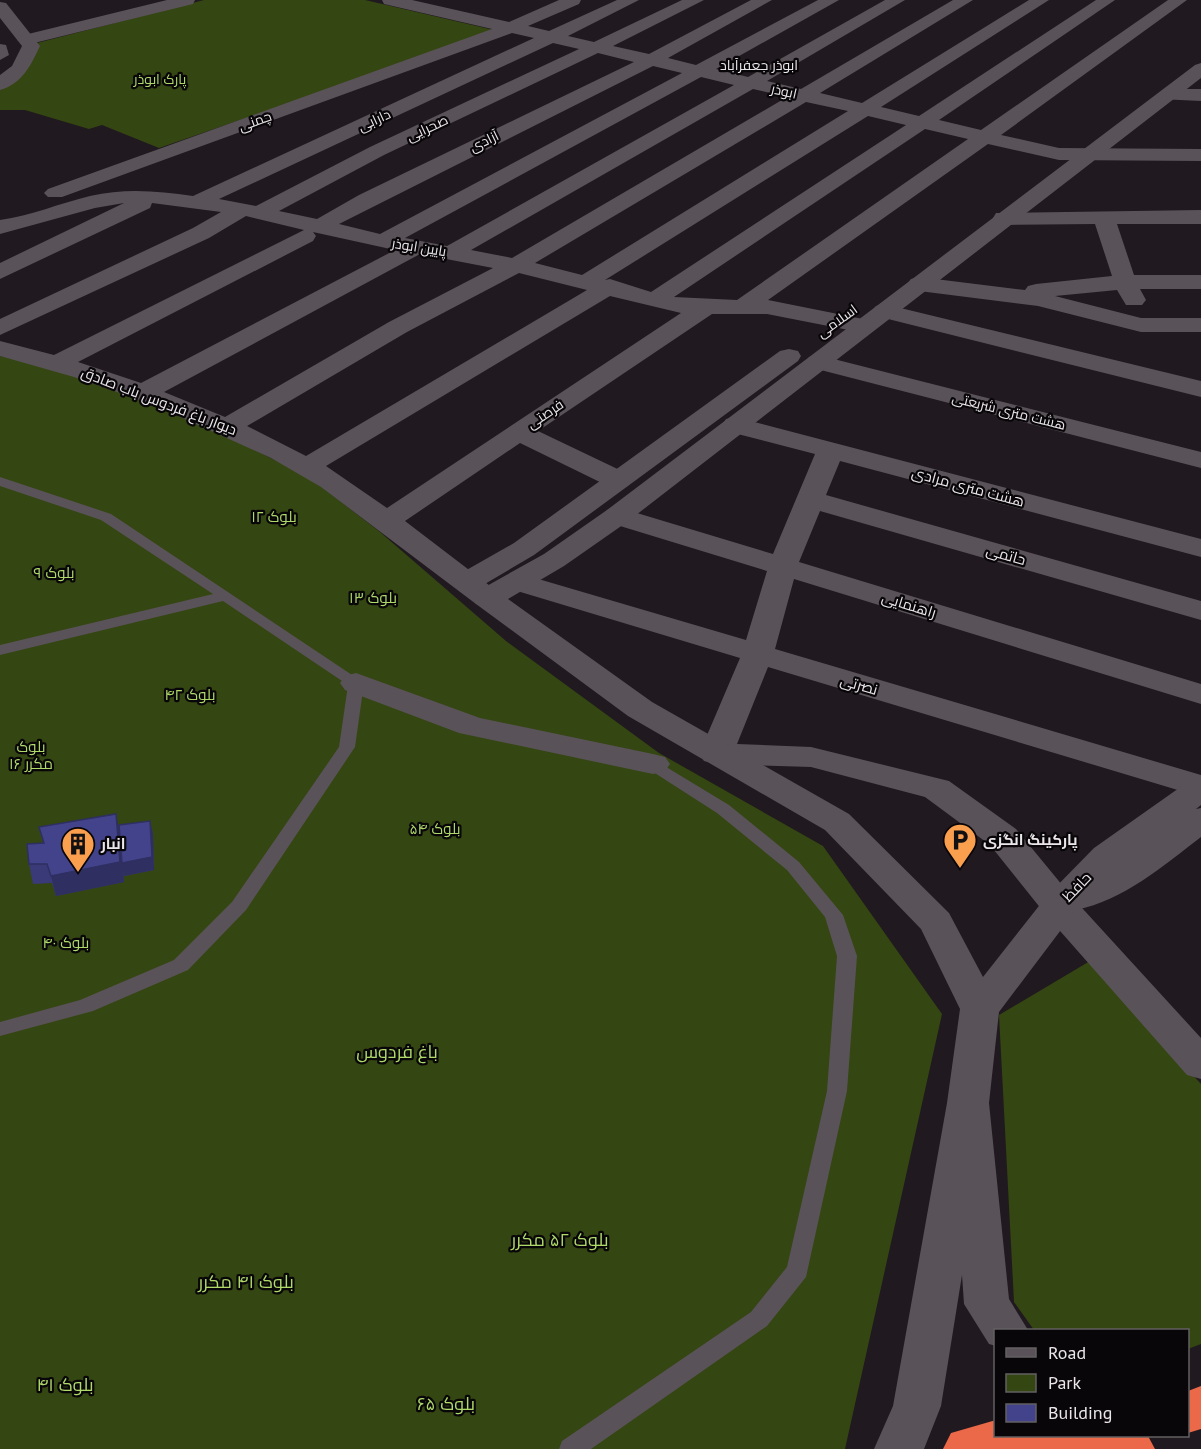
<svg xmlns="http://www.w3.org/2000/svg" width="1201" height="1449" font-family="'PT Sans',Cairo,sans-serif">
  <rect width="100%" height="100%" fill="#20191f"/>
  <g fill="#344612">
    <polygon points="204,0 365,0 498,31 159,148 102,125 89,129 25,110 0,110 0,86 37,43"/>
    <polygon points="0,356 70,372 202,424 291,468 323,488 380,532 506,641 659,753 823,846 942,1014 845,1449 0,1449"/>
    <polygon points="1090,961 1201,1084 1201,1344 1188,1349 1188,1330 1034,1330 1014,1302 999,1015"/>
  </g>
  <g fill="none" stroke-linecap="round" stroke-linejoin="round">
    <g fill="#5a5259" fill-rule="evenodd">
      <polygon points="0,477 111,514 364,683 355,747 246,910 188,970 93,1011 0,1036 0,1022 80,1000 174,960 232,902 339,747 348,685 223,601 0,655 0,645 213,594 101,520 0,486"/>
      <polygon points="653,759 729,805 799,862 843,915 857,956 847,1091 806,1277 767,1326 591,1449 559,1449 562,1441 751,1312 787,1267 827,1091 837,956 825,917 787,870 717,813 647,768 645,764"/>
    </g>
    <g fill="#5a5259" fill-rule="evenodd">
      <polygon points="167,0 195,0 193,4 26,45 17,40 20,36"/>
      <path d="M382,0H412L509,22L559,0H581L579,4L528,26L549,31L617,0H639L568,36L594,42L682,0H704L613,46L649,54L751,0H772L668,58L696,65L818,0H839L716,69L748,77L885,0H905L767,81L801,89L953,0H973L820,93L862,103L1029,0H1049L881,107L919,116L1096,0H1115L939,120L981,130L1168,0H1187L1001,135L1059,148L1201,149V161L1059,160L988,144L768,300L873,321L876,326L873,331L864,333L767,314H712L538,431L628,474L632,480L628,486L618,488L608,486L520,443L405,521L498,592L502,598L498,604L487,607L476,604L321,487L271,458L154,405L74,377L0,356V341L54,355L304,230L246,216L209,238L0,335V319L193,228L221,212L152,203L150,208L0,279V263L124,203L95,208L0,234V220C31,216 60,203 90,196C125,188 158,191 193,196L534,38L512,33L62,197H48L44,193L48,189L492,29L384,4ZM553,43L579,49L370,147L256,206L219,199ZM598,53L634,62L359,195L317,219L279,211L384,155ZM653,66L682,73L380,234L339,224ZM701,77L734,85L447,246L405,238ZM753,89L787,97L512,258L471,250ZM806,102L848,111L582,275L535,263ZM868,116L906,125L651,292L610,279L605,280ZM925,129L968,139L737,300L674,297ZM313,232L395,250L141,383L78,362L313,241L316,236ZM420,254L493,268L389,322L225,417L164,392ZM519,273L587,290L306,456L247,426L407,332ZM610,296L681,313L387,508L326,466Z"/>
      <polygon points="1166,89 1201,89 1201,101 1159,99 1157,95"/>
      <polygon points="1201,210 1201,224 1117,224 1134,275 1201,275 1201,289 1140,289 1146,300 1142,305 1126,305 1117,290 1055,296 1141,318 1201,318 1201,332 1141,332 1038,306 919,291 911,289 907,284 911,279 919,277 1025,290 1028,286 1036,284 1112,276 1095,224 1004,225 996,223 993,218 996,213"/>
      <polygon points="884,304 1201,381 1201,397 876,316 872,311 876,306"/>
      <polygon points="818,355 1201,452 1201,468 809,367 806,362 809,357"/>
      <polygon points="735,417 1201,539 1201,557 840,461 826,495 1201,601 1201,620 820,511 799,562 1201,684 1201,704 794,579 775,649 1201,775 1201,797 768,667 737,744 811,747 949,781 1016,829 1072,897 1201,1038 1201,1079 1187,1075 1046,915 990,845 925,797 811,767 716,764 704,761 699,754 740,658 507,588 503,582 507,576 518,573 746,640 767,571 607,522 603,516 607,510 617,507 773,554 815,454 726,431 722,425 726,419"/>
      <polygon points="356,673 480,718 653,754 665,757 670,764 665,771 653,774 459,733 345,690 340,683 345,676"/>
    </g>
    <g fill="#5a5259" fill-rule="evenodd">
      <path d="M0,2L6,3L40,46C31,65 22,84 0,90V75L12,66L22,46L0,18Z"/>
      <polygon points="0,44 6,45 9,55 0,60"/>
      <path d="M1201,63V78L627,522L564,566L508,599L652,702L849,814L949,913L983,977L1046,897L1094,848L1189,781L1201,778V805L1196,809L1201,808V837C1163,866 1124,900 1076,910L999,1012L989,1103L1009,1299L1028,1330H996V1346L989,1344L964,1304L962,1275L941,1406L924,1449H874L893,1406L947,1103L960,1009L921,929L825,830L628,716L476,604L472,598L476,592L544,554L607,510L1195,65Z"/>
      <polygon points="789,349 798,351 801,356 798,361 534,555 478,588 467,591 456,588 452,582 456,576 514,543 780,351"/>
    </g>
    <g fill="#eb6848" fill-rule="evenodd">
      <polygon points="1201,1386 1201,1429 1188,1433 1188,1391"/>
      <polygon points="996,1420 996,1436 1148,1436 1155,1449 943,1449 951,1433"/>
    </g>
  </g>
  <polygon fill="#3a3a78" points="116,814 119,832 150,821 153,834 154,870 124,876 123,867 124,882 56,896 52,883 33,884 29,864 43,843 39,827"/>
  <polygon fill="#2f2f62" points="116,814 120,834 150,821 153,834 154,870 124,876 123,867 124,882 56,896 51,876"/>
  <g fill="#43438c" stroke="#2f2f62" stroke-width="1.5">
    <polygon points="116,814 120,862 51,876 47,864 29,864 27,844 44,843 39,827"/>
    <polygon points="150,821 152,857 122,863 119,825"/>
  </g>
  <defs>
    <symbol id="parking-pin" viewBox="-11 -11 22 30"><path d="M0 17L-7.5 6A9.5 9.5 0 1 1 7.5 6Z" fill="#f99f4d" stroke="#080608"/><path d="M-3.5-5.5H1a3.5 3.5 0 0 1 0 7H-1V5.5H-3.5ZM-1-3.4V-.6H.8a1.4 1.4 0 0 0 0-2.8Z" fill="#111"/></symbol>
    <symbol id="building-pin" viewBox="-11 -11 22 30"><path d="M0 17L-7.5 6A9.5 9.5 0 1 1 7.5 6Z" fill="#f99f4d" stroke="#080608"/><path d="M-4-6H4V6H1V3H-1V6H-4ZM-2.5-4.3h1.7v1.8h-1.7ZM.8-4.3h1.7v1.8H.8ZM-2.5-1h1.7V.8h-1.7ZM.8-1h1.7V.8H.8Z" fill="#111"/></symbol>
  </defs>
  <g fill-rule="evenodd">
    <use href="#parking-pin" x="941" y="821" width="38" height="52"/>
    <use href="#building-pin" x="59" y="825" width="38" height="52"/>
  </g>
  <g text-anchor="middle" stroke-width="4.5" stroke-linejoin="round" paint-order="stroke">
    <g font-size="14" fill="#ebe6ea" stroke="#080608">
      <text x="759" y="70">ابوذر جعفرآباد</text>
    </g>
    <g font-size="14" fill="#afda69" stroke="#080608">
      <text x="160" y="84">پارک ابوذر</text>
    </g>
    <g font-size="14" fill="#ebe6ea" stroke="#080608">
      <text transform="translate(784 91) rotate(13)" y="5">ابوذر</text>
      <text transform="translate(374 120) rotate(-25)" y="5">دارابی</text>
      <text transform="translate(255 121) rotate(-20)" y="5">چمنی</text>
      <text transform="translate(427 128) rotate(-25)" y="5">صحرایی</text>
      <text transform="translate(484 141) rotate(-26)" y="5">آزادی</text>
      <text transform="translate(419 247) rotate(9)" y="5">پایین ابوذر</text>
      <text transform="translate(837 321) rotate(-36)" y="5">اسلامی</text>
      <text transform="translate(1009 411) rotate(14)" y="5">هشت متری شریعتی</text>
      <text transform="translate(545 414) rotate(-34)" y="5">فرصتی</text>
    </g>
    <g font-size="15" fill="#ebe6ea" stroke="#080608">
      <text transform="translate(159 401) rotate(21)" y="5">دیوار باغ فردوس باب صادق</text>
      <text transform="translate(968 487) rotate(15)" y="5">هشت متری مرادی</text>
      <text transform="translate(1006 555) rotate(16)" y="5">حاتمی</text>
      <text transform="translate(909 605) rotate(17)" y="5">راهنمایی</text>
      <text transform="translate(859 685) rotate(16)" y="5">نصرتی</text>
      <text transform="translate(1077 887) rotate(-46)" y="5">حافظ</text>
    </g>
    <g font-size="15" fill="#afda69" stroke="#080608">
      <text x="274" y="522">بلوک ۱۲</text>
      <text x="54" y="578">بلوک ۹</text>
      <text x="373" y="603">بلوک ۱۳</text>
      <text x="190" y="700">بلوک ۴۲</text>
      <text x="31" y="752">بلوک<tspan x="31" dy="17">۱۶ مکرر</tspan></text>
      <text x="435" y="834">بلوک ۵۴</text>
      <text x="66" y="948">بلوک ۴۰</text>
    </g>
    <g font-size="15" font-weight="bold" fill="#ebe6ea" stroke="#080608" text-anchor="start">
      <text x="983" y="845">پارکینگ انگزی</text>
      <text x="101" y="849">انبار</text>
    </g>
    <g font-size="18" fill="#afda69" stroke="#080608">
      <text x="397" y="1058">باغ فردوس</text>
      <text x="560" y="1246">بلوک ۵۲ مکرر</text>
      <text x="246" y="1288">بلوک ۴۱ مکرر</text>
      <text x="65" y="1391">بلوک ۴۱</text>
      <text x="446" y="1410">بلوک ۶۵</text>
    </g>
  </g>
  <rect x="994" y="1329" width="195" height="108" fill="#080608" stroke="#636062" stroke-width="1.5"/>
  <rect x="1006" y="1348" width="30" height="9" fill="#5a5259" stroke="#636062" stroke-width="1.5"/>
  <text x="1048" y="1359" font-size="18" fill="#ebe6ea">Road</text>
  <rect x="1006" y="1374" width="30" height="18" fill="#344612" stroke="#636062" stroke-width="1.5"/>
  <text x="1048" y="1389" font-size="18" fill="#ebe6ea">Park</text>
  <rect x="1006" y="1404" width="30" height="18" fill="#43438c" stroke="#636062" stroke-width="1.5"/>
  <text x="1048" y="1419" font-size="18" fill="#ebe6ea">Building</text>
</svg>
